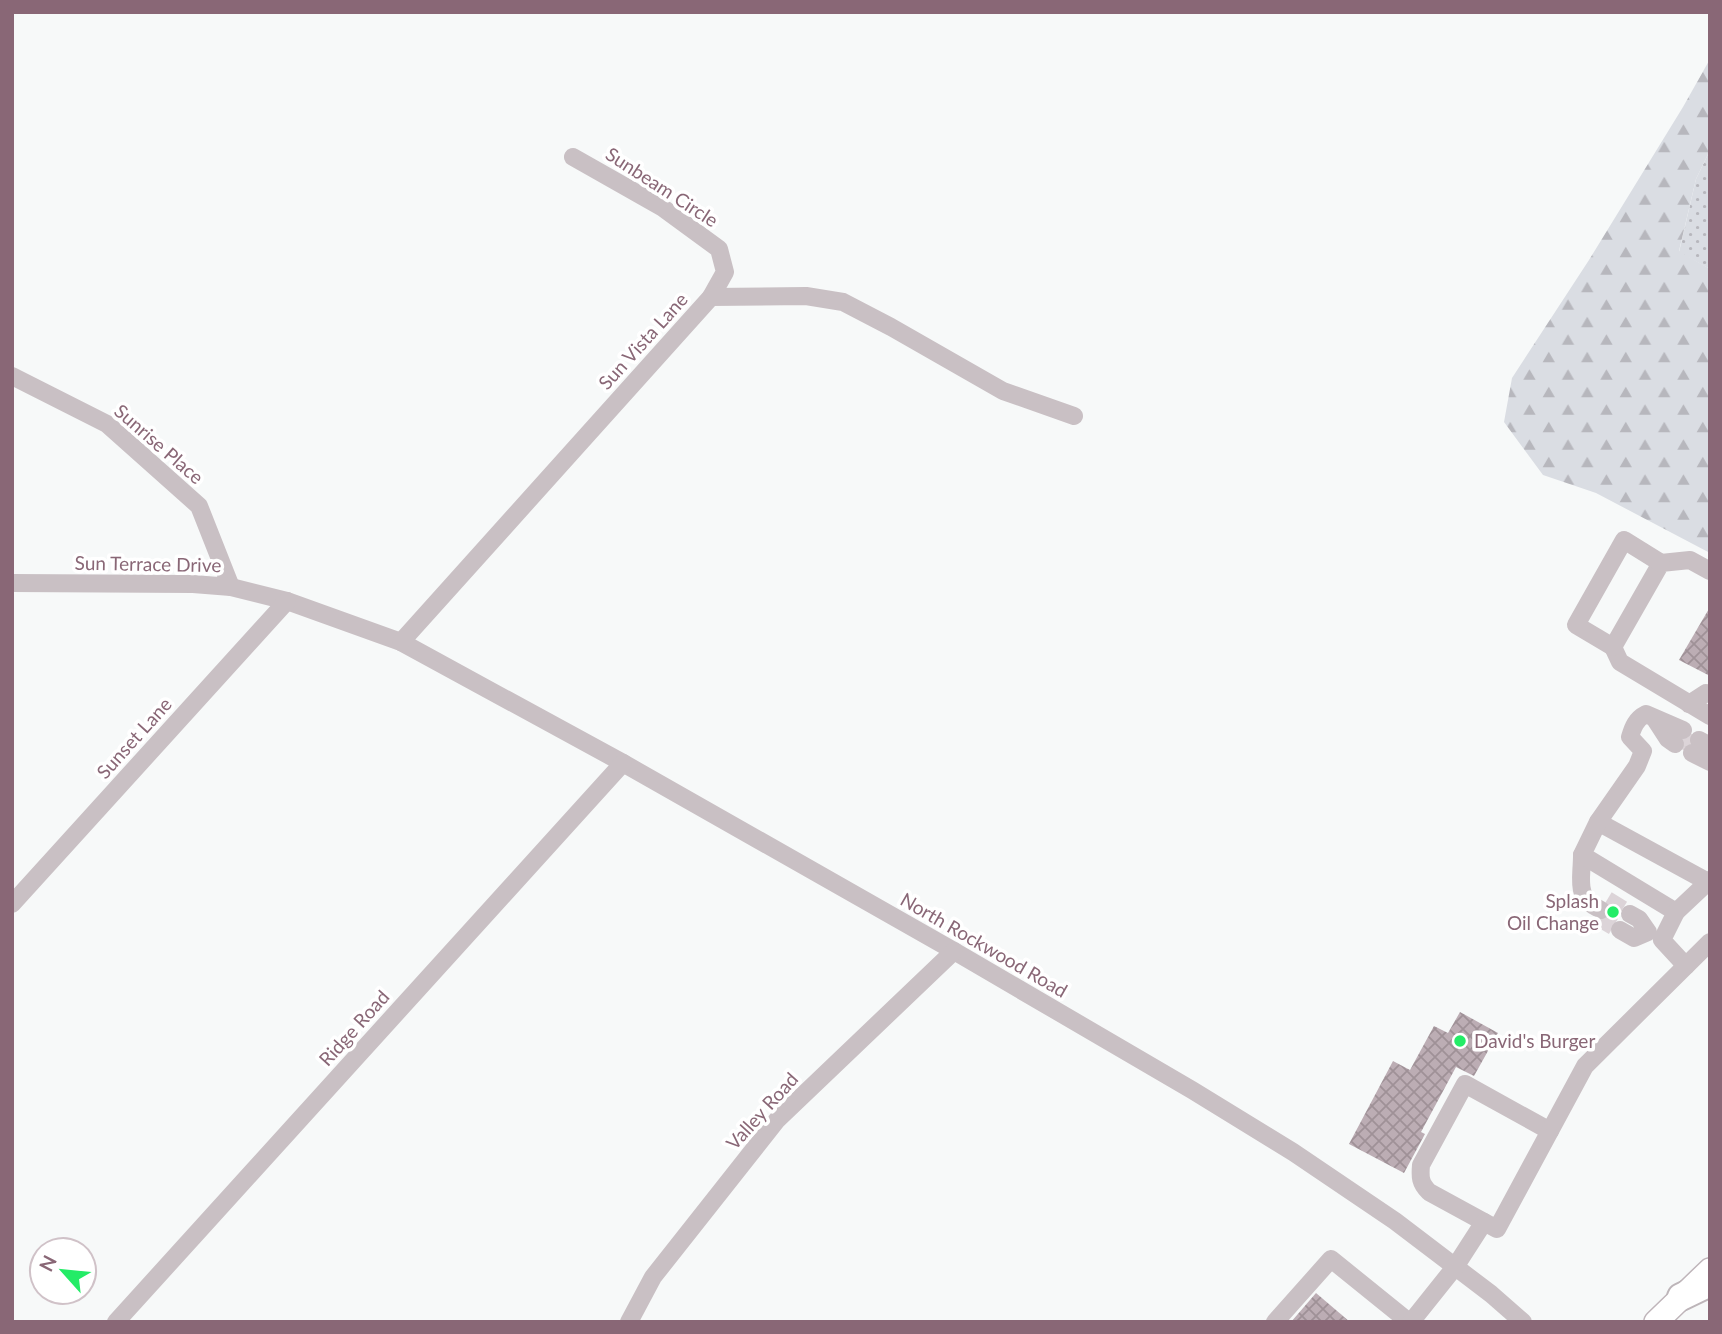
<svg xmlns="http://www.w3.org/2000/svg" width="1722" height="1334" font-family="Lato,sans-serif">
  <defs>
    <pattern id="grass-dots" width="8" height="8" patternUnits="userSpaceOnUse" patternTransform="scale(1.75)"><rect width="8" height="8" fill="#dadde3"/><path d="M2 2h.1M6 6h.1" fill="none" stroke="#b7b7bd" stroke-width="1.8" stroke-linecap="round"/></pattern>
    <pattern id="forest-firs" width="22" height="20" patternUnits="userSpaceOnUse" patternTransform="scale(1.75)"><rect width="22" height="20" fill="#dadde3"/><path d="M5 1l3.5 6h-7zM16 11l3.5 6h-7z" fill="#b7b7bd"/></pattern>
    <pattern id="building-cross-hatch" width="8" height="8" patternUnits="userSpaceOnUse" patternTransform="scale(1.75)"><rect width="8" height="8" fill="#bcadb4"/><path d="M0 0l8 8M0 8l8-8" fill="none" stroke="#9f9197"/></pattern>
  </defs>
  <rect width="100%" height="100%" fill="#f7f9f9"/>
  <polygon fill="url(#grass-dots)" points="1710,150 1710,269 1679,252 1696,179"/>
  <polygon fill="url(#forest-firs)" points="1710,59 1710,150 1696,179 1679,251 1710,269 1710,553 1596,493 1543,475 1504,422 1512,378 1589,260 1683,107"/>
  <g fill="url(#building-cross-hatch)">
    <polygon points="1710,607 1710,676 1679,660"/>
    <polygon points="1460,1012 1498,1033 1474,1076 1456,1067 1421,1132 1425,1134 1404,1173 1349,1144 1393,1061 1410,1070 1434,1026 1448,1033"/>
    <polygon points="1316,1293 1350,1322 1291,1322"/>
  </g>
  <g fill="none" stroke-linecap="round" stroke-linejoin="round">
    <g stroke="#dcd4d8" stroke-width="18" stroke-dasharray="18 9" stroke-linecap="butt">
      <polyline points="1679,737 1696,747"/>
      <polyline points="1607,900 1630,914"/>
      <polyline points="1598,917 1620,930"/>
    </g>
    <defs>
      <polyline id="major" points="1656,1322 1710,1270"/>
      <polyline id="highway" points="1681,1297 1710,1283"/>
    </defs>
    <use href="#major" stroke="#bfb5ba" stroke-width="26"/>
    <use href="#highway" stroke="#bdb5b9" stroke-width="30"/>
    <g stroke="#c9c0c4" stroke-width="18">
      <polyline points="573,157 663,208 719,249 725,272 711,297"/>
      <polyline points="12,376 107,424 199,506 231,587"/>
      <polyline points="1710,571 1690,560 1661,563 1613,647 1620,662 1710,716"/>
      <polyline points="12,583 193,584 231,587 287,601 401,642 623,763 954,951 1192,1090 1293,1152 1395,1221 1491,1294 1523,1322"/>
      <polyline points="401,642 711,297 806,296 843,302 891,327 1003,391 1074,416"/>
      <polyline points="1613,647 1576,625 1624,540 1661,563"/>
      <polyline points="1689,704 1706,693 1710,694"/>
      <polyline points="1655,719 1668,739 1675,744"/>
      <polyline points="1699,740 1710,746"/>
      <polyline points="1692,753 1710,762"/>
      <polyline points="1598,822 1708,882"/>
      <path d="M1582,855C1582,881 1574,897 1601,910"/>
      <polyline points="12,904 287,601"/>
      <path d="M1676,912L1582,855L1598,822L1637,766L1643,751L1630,737C1633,727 1636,719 1646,714L1683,730"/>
      <polyline points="1620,930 1634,938 1648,932 1639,919 1630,914"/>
      <polyline points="1686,966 1662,940 1676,912 1710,880"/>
      <path d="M1484,1222L1429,1192C1420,1183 1420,1177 1421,1165L1465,1084L1550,1131"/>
      <polyline points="116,1322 623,763"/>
      <polyline points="629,1322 653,1277 777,1120 954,951"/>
      <polyline points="1275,1322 1331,1259 1409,1322"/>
      <polyline points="1411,1322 1455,1267 1484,1222 1497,1229 1585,1066 1710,942"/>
    </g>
    <use href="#major" stroke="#fff" stroke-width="23"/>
    <use href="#highway" stroke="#fff" stroke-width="26"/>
  </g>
  <g fill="#24ec67" stroke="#fff" stroke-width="2.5">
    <circle cx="1613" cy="912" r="7"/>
    <circle cx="1460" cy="1041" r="7"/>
  </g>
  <g text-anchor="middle" stroke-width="7" stroke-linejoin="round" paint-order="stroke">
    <g font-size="19" fill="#896776" stroke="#fff">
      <text transform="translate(662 187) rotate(33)" y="7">Sunbeam Circle</text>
      <text transform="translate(643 341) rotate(-48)" y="7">Sun Vista Lane</text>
      <text transform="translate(159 444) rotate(41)" y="7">Sunrise Place</text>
      <text transform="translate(148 564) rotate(1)" y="7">Sun Terrace Drive</text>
      <text transform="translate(134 738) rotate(-48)" y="7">Sunset Lane</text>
      <text transform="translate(984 945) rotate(30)" y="7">North Rockwood Road</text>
      <text transform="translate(354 1028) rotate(-48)" y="7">Ridge Road</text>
      <text transform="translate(762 1111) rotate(-48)" y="7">Valley Road</text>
    </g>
    <g font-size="19" fill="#896776" stroke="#fff" text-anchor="end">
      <text x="1599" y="908">Splash<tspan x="1599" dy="22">Oil Change</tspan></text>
      <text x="1474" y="1048" text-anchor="start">David's Burger</text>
    </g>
  </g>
  <rect width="1722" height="1334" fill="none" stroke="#896776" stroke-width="28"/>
  <g transform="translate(63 1271) rotate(297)"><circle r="33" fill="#ffffff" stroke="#d0c2c8" stroke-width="2"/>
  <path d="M0-5L12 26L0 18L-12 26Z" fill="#24ec67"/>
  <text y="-10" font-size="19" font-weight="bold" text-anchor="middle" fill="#896776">N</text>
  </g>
</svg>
